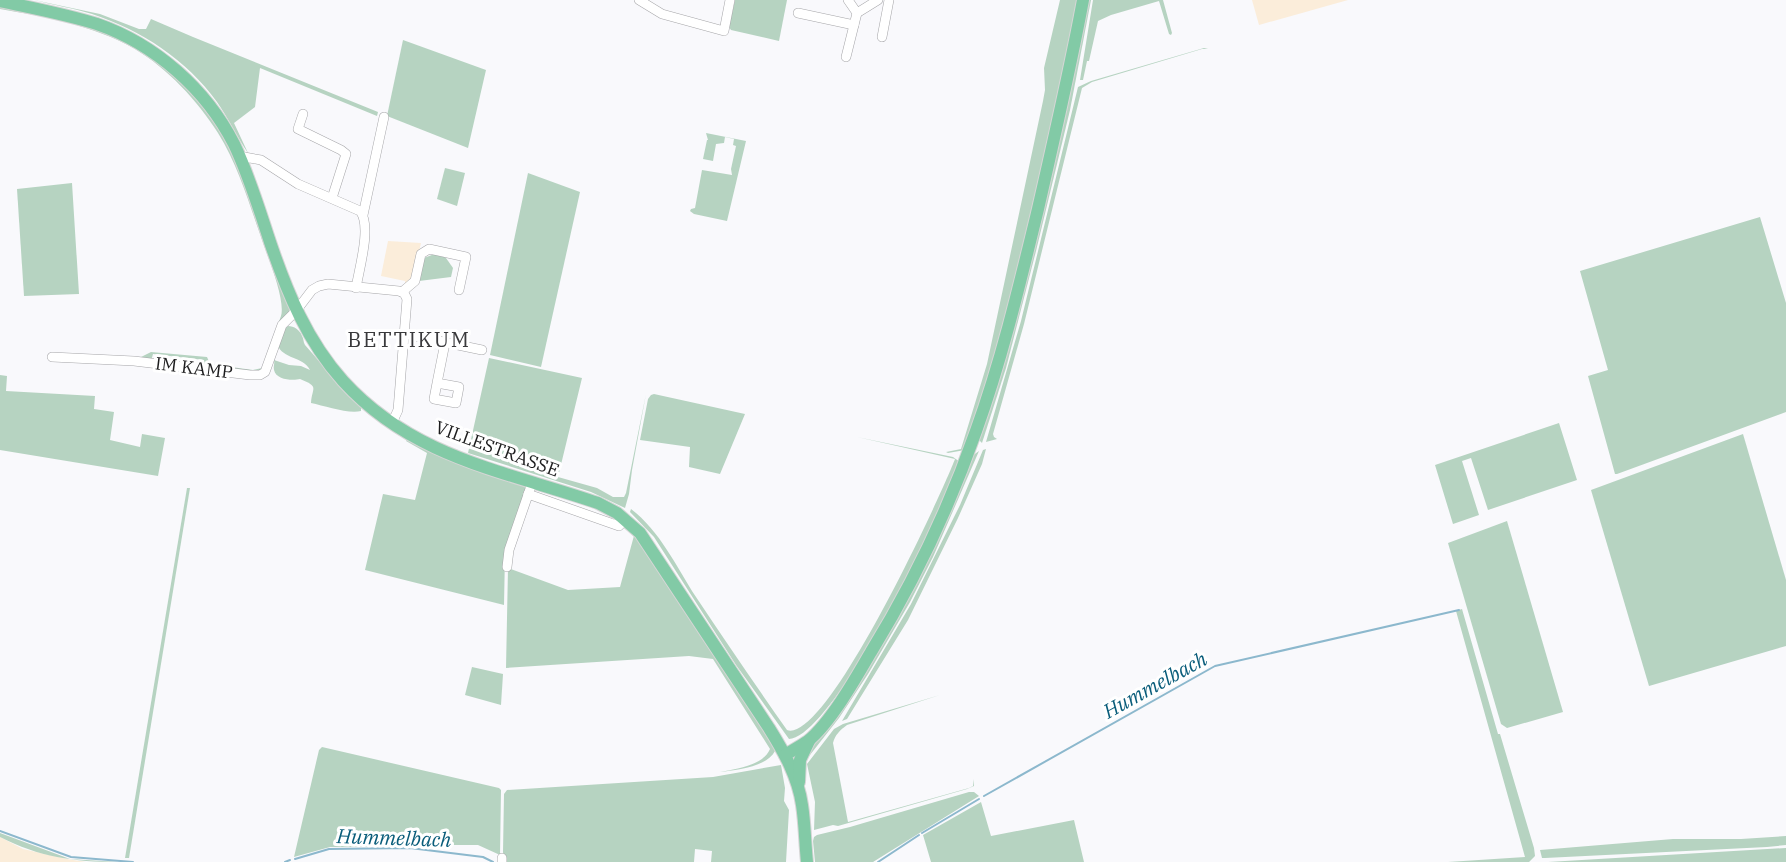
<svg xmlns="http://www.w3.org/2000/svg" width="1786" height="862" font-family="'IBM Plex Serif',serif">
  <rect width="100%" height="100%" fill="#f9f9fc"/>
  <g fill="#fbedda">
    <polygon points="1252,0 1348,0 1259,25"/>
    <polygon points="388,241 421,243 412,282 405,284 405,281 381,276"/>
    <polygon points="0,837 23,849 67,859 86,862 0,862"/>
  </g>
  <g fill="#b6d3c1">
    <path d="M34,0L100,14L139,29H146L151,19L193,37L378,112L377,116L260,68L255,107L234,123L248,153C237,137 229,119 217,102C187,60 141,30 92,14C73,8 53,5 34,0Z"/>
    <polygon points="735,0 787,0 779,41 731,30 729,27"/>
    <polygon points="1060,0 1078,0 1046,155 998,347 965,450 948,453 946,452 961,449 987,364 1043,101 1045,90 1044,68"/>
    <polygon points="1087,0 1091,0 1070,110 1036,251 1006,368 982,443 979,440"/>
    <polygon points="1093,0 1163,0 1172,33 1171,35 1169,34 1159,1 1111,15 1098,21 1089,61 1087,61 1083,80 1080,80"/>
    <path d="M0,5L21,12L23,11L63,19L108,33L147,53L198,97L233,152L290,306L289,312L279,326L261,373L203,367L204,360L153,354L151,361L141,357L151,352L207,357L210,364L253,370L262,368L281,316C286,300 266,252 260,234C248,200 237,163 218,133C197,100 168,69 135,49C115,37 90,29 67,22C45,16 22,13 0,9Z"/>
    <polygon points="403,40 486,70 468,148 387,116"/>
    <polygon points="1204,48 1208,49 1202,49 1092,82 1082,88 1024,324 993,434 994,437 997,439 986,442 1021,321 1078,87 1091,81"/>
    <polygon points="706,133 746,141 727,221 694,214 690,211 691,209 695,208 702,170 732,175 731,169 736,146 733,145 734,139 725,137 724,143 716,144 713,161 703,159 707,140 708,140"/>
    <polygon points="445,168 465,173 457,206 437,199"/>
    <polygon points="528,173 580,192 541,367 490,355"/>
    <polygon points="72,183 79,294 24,296 17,189"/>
    <polygon points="1760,217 1786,303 1786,412 1617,474 1615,474 1588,376 1608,370 1580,271"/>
    <polygon points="437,253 446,258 453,268 451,277 419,281 424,258"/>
    <path d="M288,326C294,326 300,330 302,336C304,339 303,342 305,345C324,366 340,388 361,407V411C348,414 325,406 311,403C312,387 320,387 300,379C293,381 276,380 274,370C273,367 275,363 274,360L289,365L301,366L310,370C303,356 283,360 277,344L284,329Z"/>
    <polygon points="489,358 582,378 558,477 597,488 613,497 624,497 626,493 646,394 632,470 629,494 625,508 591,492 468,453"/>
    <polygon points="0,375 7,376 6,391 95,396 94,409 114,412 110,440 140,447 142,434 165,438 158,476 0,450"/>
    <polygon points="654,394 745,414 720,474 689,467 690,447 640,440 648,399 651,395"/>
    <polygon points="1559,423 1577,480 1488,510 1471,458 1462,461 1479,515 1453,524 1435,465"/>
    <polygon points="1743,434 1786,580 1786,646 1649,686 1591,490"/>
    <path d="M857,437L953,457L960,462C945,498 930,533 913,567C897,599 823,738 789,739L736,665L654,537L630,512L631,509C660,531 676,566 696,597C726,642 756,686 787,730C826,745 941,496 955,459Z"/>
    <polygon points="408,438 444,458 445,457 527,487 505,554 504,605 365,570 383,494 415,500 427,453 406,441"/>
    <polygon points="986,449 982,464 958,518 908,620 847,719 842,721 911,604 960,505 983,450"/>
    <polygon points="979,451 933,557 910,602 868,674 839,718 806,760 807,752 826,730 972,456"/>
    <polygon points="187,488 190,488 129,858 125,858"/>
    <polygon points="1507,521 1563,712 1507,728 1501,724 1448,543"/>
    <path d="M635,532L773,745L775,751C767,767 736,770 720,772C735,769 763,766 770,749L713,659L689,656L506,668L508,568L568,590L620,587Z"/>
    <polygon points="1462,609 1498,734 1500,734 1534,848 1535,856 1529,862 1448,862 1525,857 1456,611"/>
    <polygon points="472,667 503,674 501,705 465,695"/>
    <path d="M940,695L847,725C840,730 835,735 833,743L848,822L969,788L973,786L974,779V786L967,789L838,826L833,825L814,830L815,802L807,764L834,729L843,724Z"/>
    <polygon points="322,747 499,788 501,790 500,855 478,845 370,845 369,847 330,847 294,857 319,750"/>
    <polygon points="781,765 785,788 784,801 789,810 786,862 711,862 712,851 695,849 694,862 504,862 503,852 504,794 507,790 713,777"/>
    <polygon points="969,792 974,792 979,796 873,862 815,862 813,841 814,837 817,835 850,827"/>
    <polygon points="981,802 991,836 1074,820 1084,862 931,862 923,835"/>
    <path d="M0,833L70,859L118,862C74,862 39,857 0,837Z"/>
    <polygon points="1786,836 1786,845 1767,847 1545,858 1542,858 1540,850 1673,839 1741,839"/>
    <polygon points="1786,848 1786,862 1548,862"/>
  </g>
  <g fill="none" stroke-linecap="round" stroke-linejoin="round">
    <g stroke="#8cb8cd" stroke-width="2">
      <polyline points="984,796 1215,666 1459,610"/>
      <polyline points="0,831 71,857 133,862"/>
      <polyline points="922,833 979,799"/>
      <polyline points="295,859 329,849 410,848 483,857 493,862"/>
      <polyline points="285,862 290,860"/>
      <polyline points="878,862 919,835"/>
    </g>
    <defs>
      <g id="minor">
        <polyline points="639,0 662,14 724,31 730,0"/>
        <polyline points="798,13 854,25"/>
        <polyline points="857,13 878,0"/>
        <polyline points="882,37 889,0"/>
        <polyline points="846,57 857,13 848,0"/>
        <polyline points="303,114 298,129 341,150 346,154 332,198"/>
        <path d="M239,156L261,160L298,184L360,211C372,226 359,269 356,288"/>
        <polyline points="363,215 384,117"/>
        <polyline points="402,292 415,281 421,254 429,249 466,257 459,290"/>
        <polyline points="405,334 482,350"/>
        <polyline points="52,357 134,361 250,375 260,375 265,372 282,325 296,311 312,290 319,286 328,284 399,291 404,293 407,299 398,410 392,423"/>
        <polyline points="437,383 434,399 456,403 459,387 437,383 445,343"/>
        <polyline points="528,494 619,526 625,519"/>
        <polyline points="507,567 509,550 530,489"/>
        <polyline points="502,862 502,858"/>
      </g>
      <g id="major">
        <path d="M0,1C32,8 65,14 97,24C155,44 206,89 234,144C249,175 259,209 270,242C287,292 307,341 343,381C413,458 505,471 598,503L617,513L640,533L769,728C784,752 798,777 802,805C805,824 805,843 807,862"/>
        <path d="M785,755C793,750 801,746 808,741C831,722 856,678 871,652C914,582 949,508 976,431C1002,359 1020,283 1038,209C1054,139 1070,70 1083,0"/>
        <polyline points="799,782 800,760 809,741"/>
      </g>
    </defs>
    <use href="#minor" stroke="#a6a6a9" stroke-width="10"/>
    <use href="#major" stroke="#d6d6d6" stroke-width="14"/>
    <use href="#minor" stroke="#fff" stroke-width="9"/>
    <use href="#major" stroke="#82caa6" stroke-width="12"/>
  </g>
  <g text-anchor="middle" stroke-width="6" stroke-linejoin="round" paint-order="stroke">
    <g font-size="18" fill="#1c1c1d" stroke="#fff">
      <text transform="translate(194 368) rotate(7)" y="6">IM KAMP</text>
      <text transform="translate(497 449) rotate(20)" y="6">VILLESTRASSE</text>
    </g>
    <g font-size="20" font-style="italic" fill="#095c7a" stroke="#fff">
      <text transform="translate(1155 685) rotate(-29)" y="7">Hummelbach</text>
      <text transform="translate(394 838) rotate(2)" y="7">Hummelbach</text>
    </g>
    <g font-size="21" letter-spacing="1.5" fill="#3a3a3c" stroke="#fff">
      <text x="409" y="347">BETTIKUM</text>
    </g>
  </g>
</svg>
